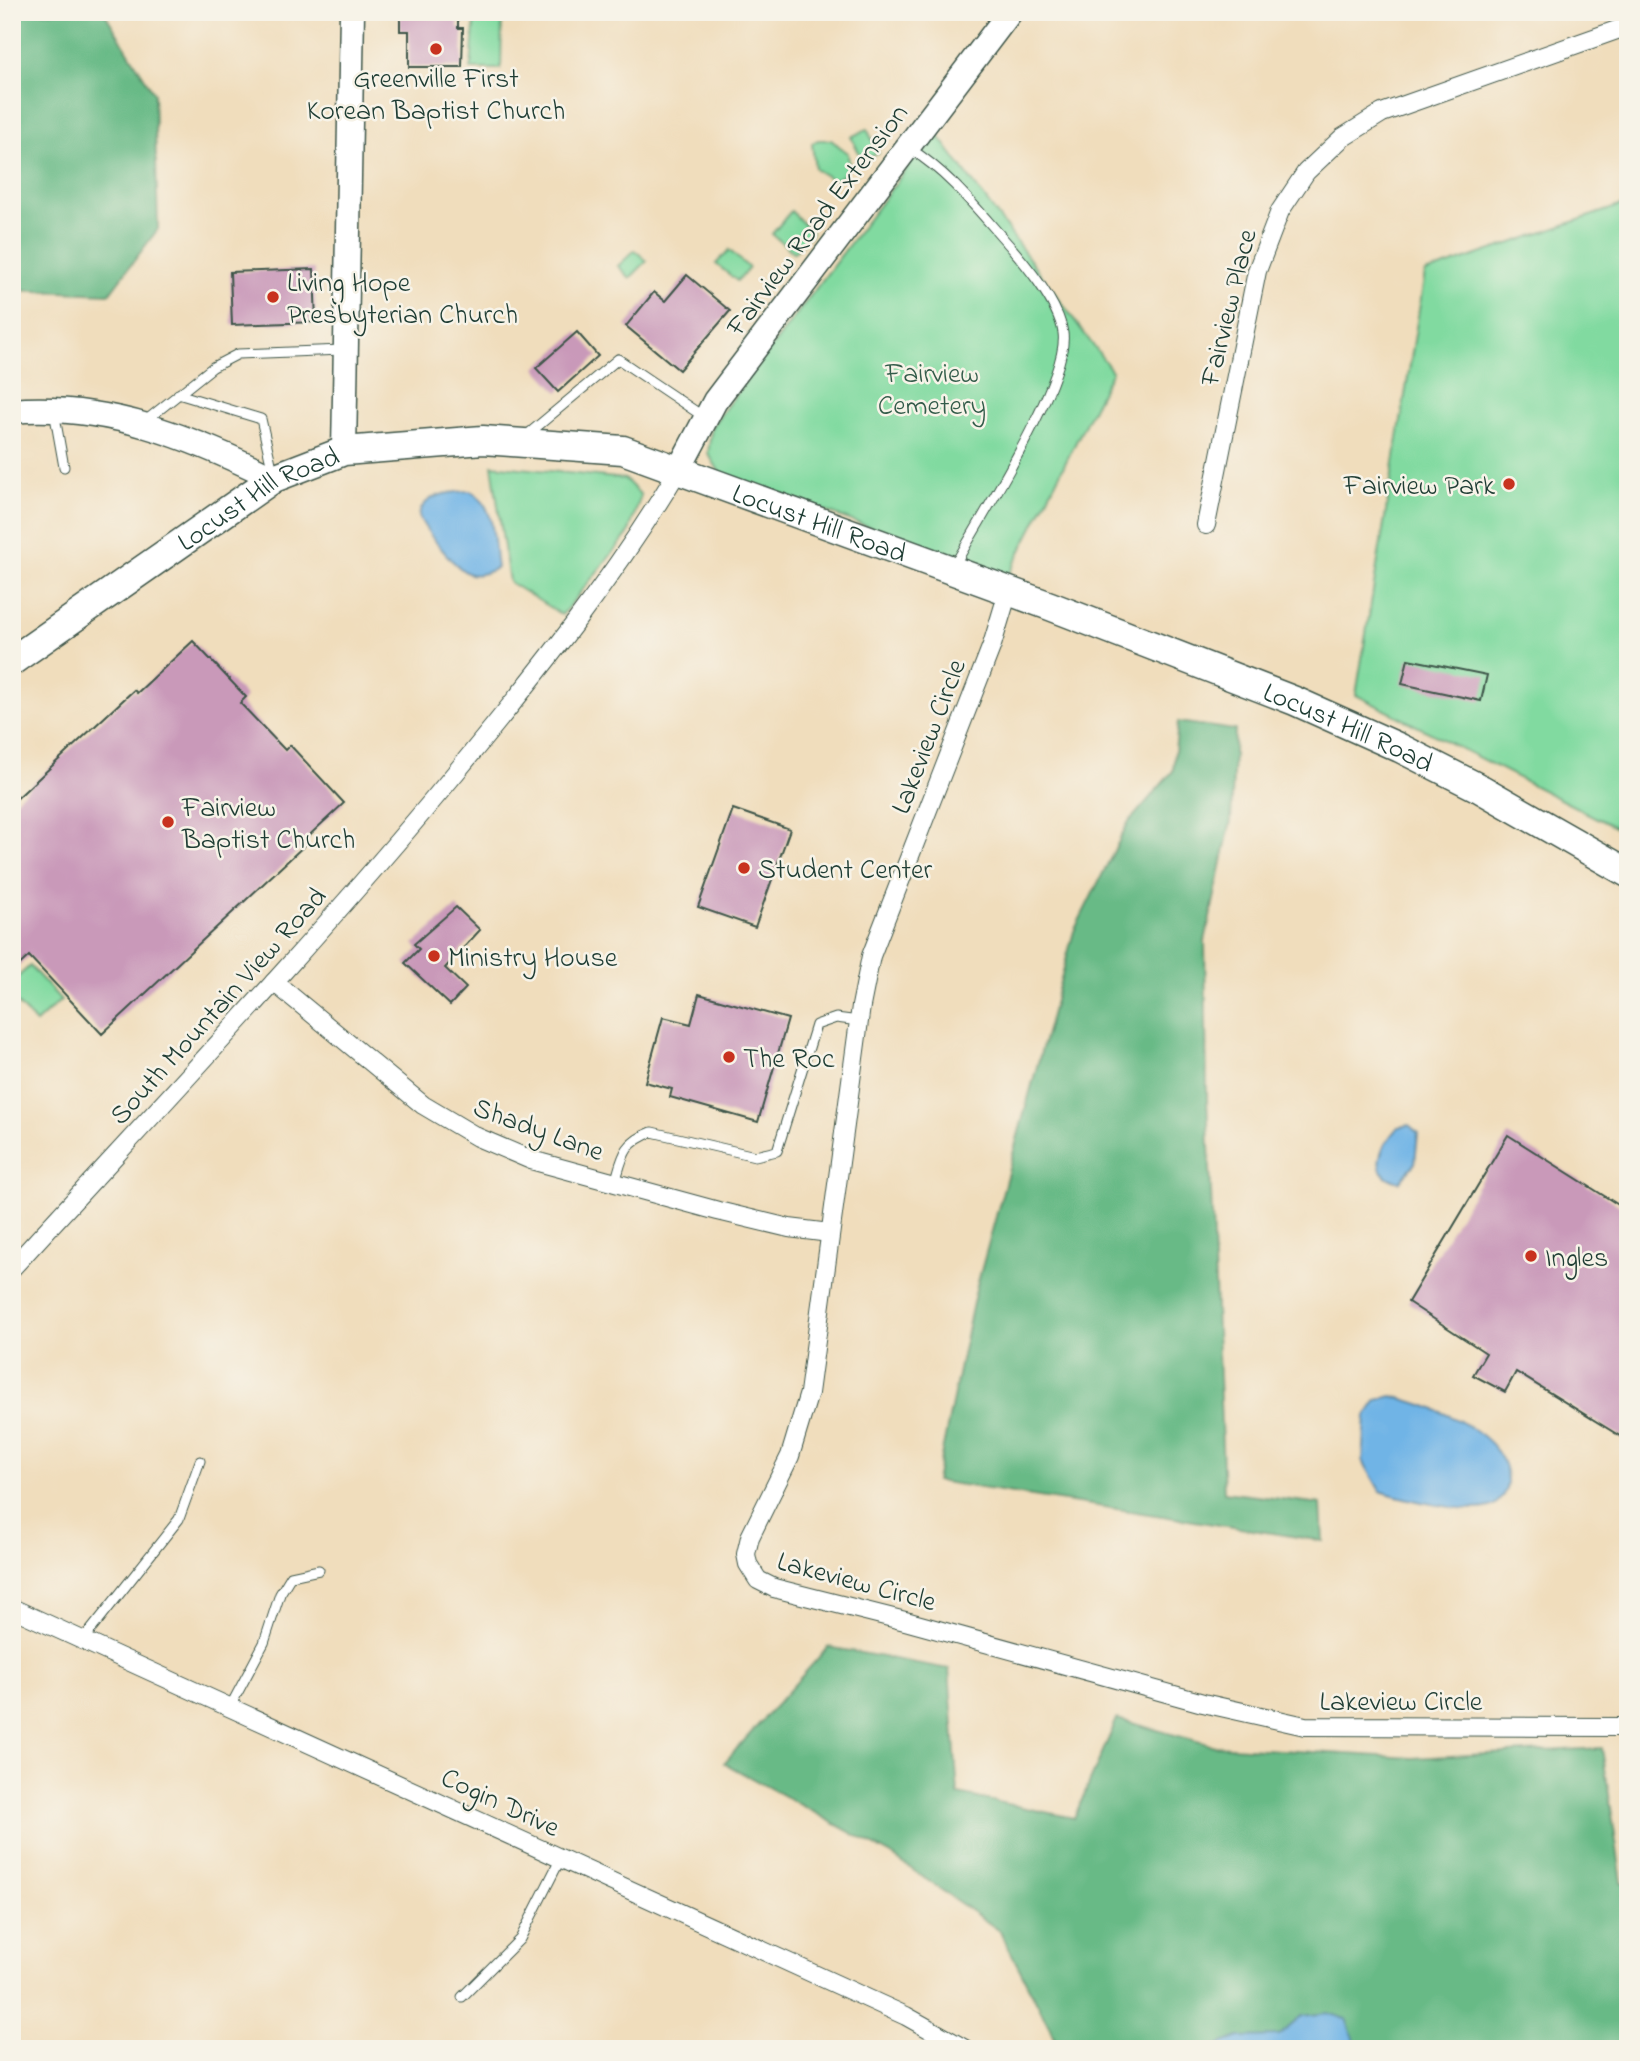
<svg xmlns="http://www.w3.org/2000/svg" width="1640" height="2061" font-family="'Indie Flower',sans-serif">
  <rect width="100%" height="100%" fill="#f7f3e8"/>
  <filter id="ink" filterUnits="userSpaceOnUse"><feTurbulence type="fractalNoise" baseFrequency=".0143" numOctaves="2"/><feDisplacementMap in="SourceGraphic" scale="14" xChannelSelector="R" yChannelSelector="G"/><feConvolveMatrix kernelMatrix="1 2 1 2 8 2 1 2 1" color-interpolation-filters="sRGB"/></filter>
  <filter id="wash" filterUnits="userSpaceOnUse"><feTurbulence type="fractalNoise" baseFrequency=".00686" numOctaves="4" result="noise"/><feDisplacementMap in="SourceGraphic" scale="28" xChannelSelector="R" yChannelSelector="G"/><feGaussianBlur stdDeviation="1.57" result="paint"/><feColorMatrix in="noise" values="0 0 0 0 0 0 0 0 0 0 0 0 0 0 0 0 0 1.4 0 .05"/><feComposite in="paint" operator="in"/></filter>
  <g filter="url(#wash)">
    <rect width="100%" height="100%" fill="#f0ddbc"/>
    <g fill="#81daa0" stroke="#508c6a" stroke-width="2">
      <polygon points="475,12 502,12 501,69 471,69"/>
      <polygon points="867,129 879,153 863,160 851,137"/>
      <polygon points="935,131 1112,371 1009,574 968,563 720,473 708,453 712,426"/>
      <polygon points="818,140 831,140 848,153 849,165 842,176 833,180 815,169 812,143"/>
      <polygon points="1628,203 1628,834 1356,695 1425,273"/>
      <polygon points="791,211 812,232 794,253 772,234"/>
      <polygon points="635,250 647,261 630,278 618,266"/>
      <polygon points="729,250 749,268 737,281 716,264"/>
      <polygon points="492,465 625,479 641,495 628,534 562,615 509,582"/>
      <polygon points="30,966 61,1000 36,1023 12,998 12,982"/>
    </g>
    <g fill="#68ba86" stroke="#447c5d" stroke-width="2">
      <polygon points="12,12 104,12 154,93 158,229 109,294 12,290"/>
      <polygon points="1178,722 1235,730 1231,820 1205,941 1207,1099 1224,1492 1321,1504 1323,1541 936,1481 975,1293 1074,931 1128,823 1173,771"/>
      <polygon points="828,1647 949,1669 958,1794 1074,1818 1117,1719 1215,1746 1412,1758 1602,1748 1622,1882 1628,1884 1628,2049 1055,2049 1054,2036 1000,1931 890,1854 724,1763"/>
    </g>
    <g fill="#70b4e6" stroke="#48788d" stroke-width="2">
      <path d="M470,491C496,503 493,542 497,568C488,572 480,576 470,574C456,570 424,529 419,516C423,493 452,492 470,491Z"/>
      <path d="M1409,1125L1418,1133L1415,1163L1399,1182C1365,1173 1382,1145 1398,1127Z"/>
      <path d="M1392,1396C1432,1406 1508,1432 1507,1482C1507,1491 1499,1504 1490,1507C1466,1514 1404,1499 1380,1491L1363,1461L1366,1416L1377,1400Z"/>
      <polygon points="1327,2013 1346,2019 1357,2049 1207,2049 1239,2037 1279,2036 1302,2016"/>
    </g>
    <g id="blocks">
      <g fill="#c999b9">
        <polygon points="400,12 449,12 449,17 458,17 458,28 463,28 462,67 409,67 409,31 400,31"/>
        <polygon points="314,269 316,322 232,325 230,272"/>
        <polygon points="687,275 730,311 679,370 626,326 654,292 665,301"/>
        <polygon points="577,332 598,356 558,392 536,368"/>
        <polygon points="193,641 246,697 240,703 285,750 290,745 344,803 303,841 306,844 102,1034 29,956 12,972 12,951 19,945 12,938 12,803 134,690 137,693"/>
        <polygon points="1408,659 1487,675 1481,701 1402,684"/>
        <polygon points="733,809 790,829 755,927 698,907"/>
        <polygon points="456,907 480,930 445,968 466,988 450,1005 405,963 419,949 414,944"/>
        <polygon points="699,994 788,1019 758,1122 670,1097 672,1089 645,1082 663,1017 691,1024"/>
        <polygon points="1508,1135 1628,1211 1628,1441 1516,1372 1505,1392 1473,1375 1486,1353 1408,1302"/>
      </g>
    </g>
  </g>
  <g filter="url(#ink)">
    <use href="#blocks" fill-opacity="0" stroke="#3e5548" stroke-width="2"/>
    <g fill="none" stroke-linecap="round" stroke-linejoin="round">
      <defs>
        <g id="lane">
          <path d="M909,148C946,171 973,204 1001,236C1021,258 1059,303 1063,333C1070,379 979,521 954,566"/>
          <polyline points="178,394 261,419 273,472"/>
          <polyline points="54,411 64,467"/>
          <polyline points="144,422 213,367 238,354 343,350"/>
          <polyline points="527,435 618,359 704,417"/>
          <path d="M615,1183C623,1156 623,1143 652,1132L755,1156L777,1151L816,1025L836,1018L859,1021"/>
          <polyline points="83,1640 179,1519 200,1461"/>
          <polyline points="230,1707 264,1643 280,1594 291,1576 319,1570"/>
          <polyline points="462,1997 520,1939 561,1858"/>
        </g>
        <g id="street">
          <polyline points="1206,525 1257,271 1280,211 1306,172 1342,138 1382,113 1628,26"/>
          <polyline points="1008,592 992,645 871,956 861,1006 809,1393 790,1456 750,1537 746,1554 748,1564 758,1580 774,1588 909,1622 1203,1703 1305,1726 1628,1727"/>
          <polyline points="274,982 423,1105 477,1137 531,1160 718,1211 789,1228 830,1233"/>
          <path d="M12,1268C162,1104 315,943 457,771C537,674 615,577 679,469"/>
          <polyline points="12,1608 906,2016 965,2049"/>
        </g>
        <g id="secondary">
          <path d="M12,411C106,403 191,437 274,478"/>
          <polyline points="344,451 352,12"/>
          <polyline points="679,469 715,401 1010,12"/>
        </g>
        <g id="primary">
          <path id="s1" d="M12,661L274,478L344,451L483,440L623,450L1050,606L1295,701L1400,748L1481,789L1628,873"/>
        </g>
      </defs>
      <use href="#lane" stroke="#3e5548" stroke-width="11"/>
      <use href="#street" stroke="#3e5548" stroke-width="20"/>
      <use href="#secondary" stroke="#3e5548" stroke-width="27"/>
      <use href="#primary" stroke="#3e5548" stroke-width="31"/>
      <use href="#lane" stroke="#fff" stroke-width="9"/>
      <use href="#street" stroke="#fff" stroke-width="18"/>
      <use href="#secondary" stroke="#fff" stroke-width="24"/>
      <use href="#primary" stroke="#fff" stroke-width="28"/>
    </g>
  </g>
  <g fill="#c8321e" stroke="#f7f3e8" stroke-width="2.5">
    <circle cx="436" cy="49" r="7"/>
    <circle cx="273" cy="297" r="7"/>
    <circle cx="1509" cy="484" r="7"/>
    <circle cx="168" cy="822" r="7"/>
    <circle cx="744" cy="868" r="7"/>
    <circle cx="434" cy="956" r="7"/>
    <circle cx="729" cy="1057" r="7"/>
    <circle cx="1531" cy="1256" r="7"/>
  </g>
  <g text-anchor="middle" stroke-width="5" stroke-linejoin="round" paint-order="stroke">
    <g font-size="28" fill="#1f3d34" stroke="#f7f3e8" text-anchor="start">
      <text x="436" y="87" text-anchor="middle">Greenville First<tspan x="436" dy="32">Korean Baptist Church</tspan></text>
      <text x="287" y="291">Living Hope<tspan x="287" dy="32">Presbyterian Church</tspan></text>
      <text x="1495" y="494" text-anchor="end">Fairview Park</text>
      <text x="182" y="816">Fairview<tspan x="182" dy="32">Baptist Church</tspan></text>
      <text x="758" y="878">Student Center</text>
      <text x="448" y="966">Ministry House</text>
      <text x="743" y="1067">The Roc</text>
      <text x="1545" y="1266">Ingles</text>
    </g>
    <g font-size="28" fill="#1f3d34" stroke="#f7f3e8">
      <text transform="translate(816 219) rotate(-53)" y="10">Fairview Road Extension</text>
      <text transform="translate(1227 307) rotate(-76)" y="10">Fairview Place</text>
      <text dy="10" stroke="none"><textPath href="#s1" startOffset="296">Locust Hill Road</textPath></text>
      <text dy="10" stroke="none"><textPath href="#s1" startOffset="884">Locust Hill Road</textPath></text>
      <text dy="10" stroke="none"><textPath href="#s1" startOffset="1451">Locust Hill Road</textPath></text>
      <text transform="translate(927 736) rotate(-69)" y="10">Lakeview Circle</text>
      <text transform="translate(217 1005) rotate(-48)" y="10">South Mountain View Road</text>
      <text transform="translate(539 1128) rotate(20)" y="10">Shady Lane</text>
      <text transform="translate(857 1580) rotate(15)" y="10">Lakeview Circle</text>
      <text x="1401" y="1710">Lakeview Circle</text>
      <text transform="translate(501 1801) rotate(25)" y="10">Cogin Drive</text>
    </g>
    <g font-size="28" fill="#335c4a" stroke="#f7f3e8">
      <text x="932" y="382">Fairview<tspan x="932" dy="32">Cemetery</tspan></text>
    </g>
  </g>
  <rect width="1640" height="2061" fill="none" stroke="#f7f3e8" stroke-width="42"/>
</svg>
